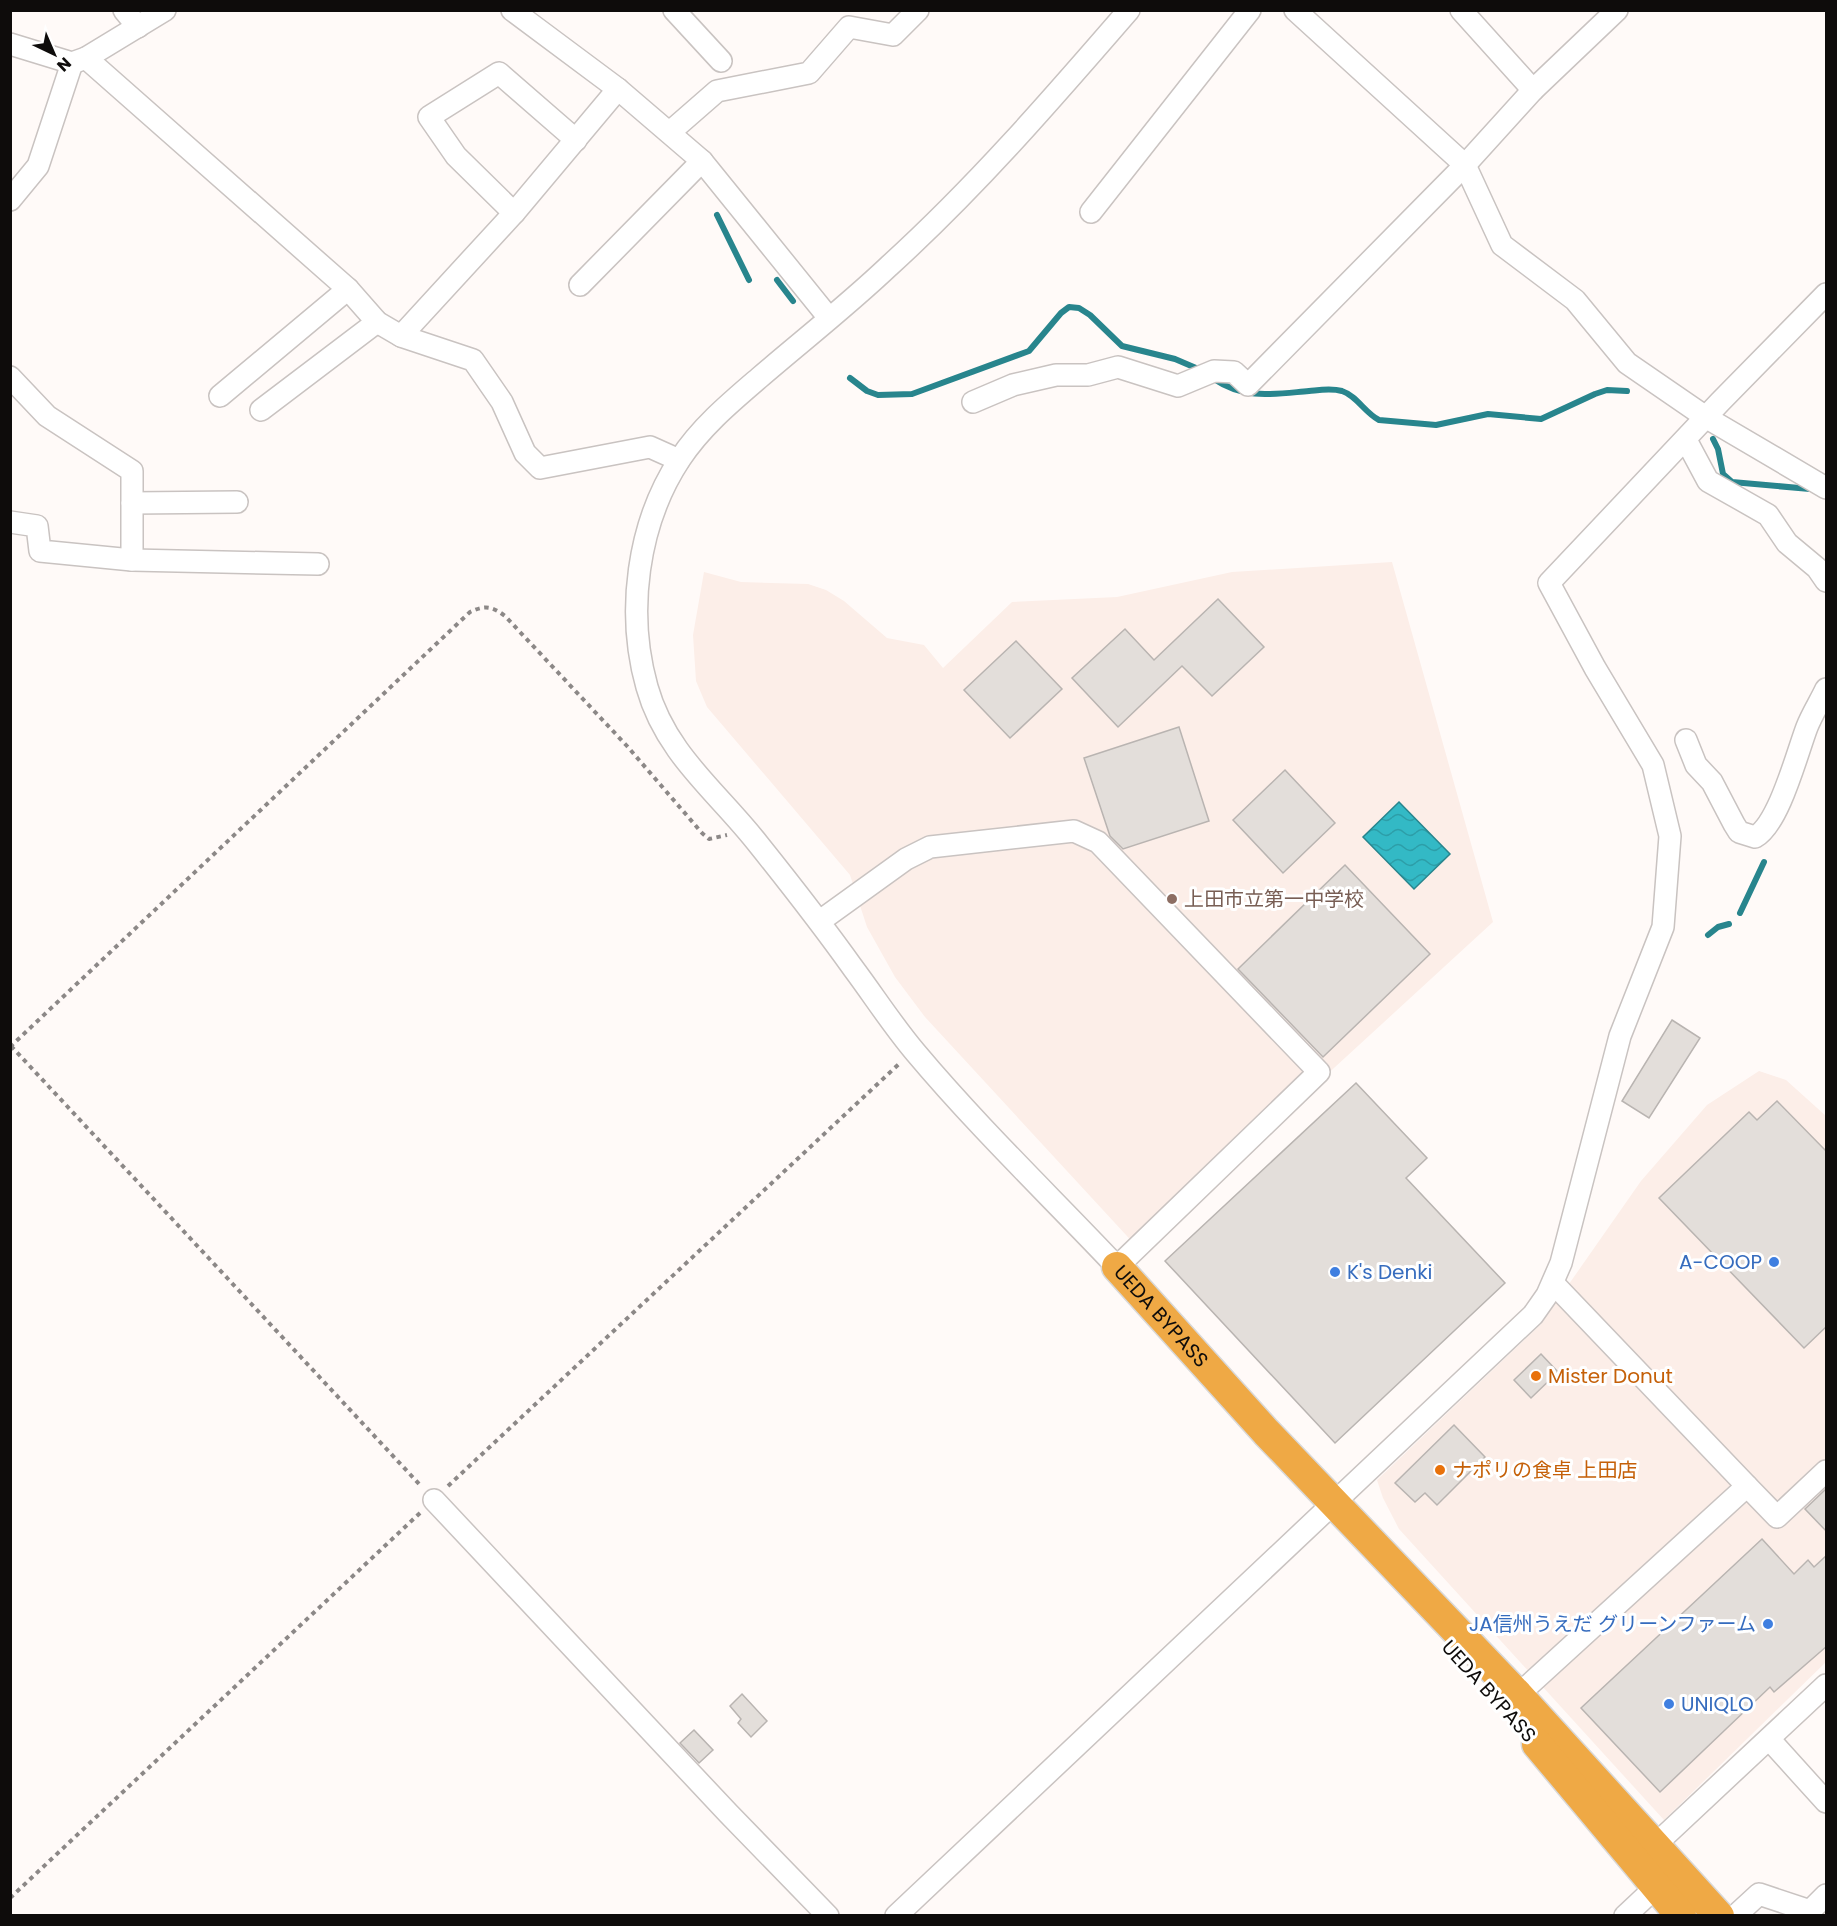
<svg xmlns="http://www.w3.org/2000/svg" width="1837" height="1926" font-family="Poppins,'Noto Sans JP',sans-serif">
  <defs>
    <pattern id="water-waves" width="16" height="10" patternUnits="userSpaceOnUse" patternTransform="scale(1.5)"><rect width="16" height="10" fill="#33b9c5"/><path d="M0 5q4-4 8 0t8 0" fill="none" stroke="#2c9ea8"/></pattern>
  </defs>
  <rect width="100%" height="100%" fill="#fffaf8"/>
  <g fill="#fceee8">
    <polygon points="1392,562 1493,922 1138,1248 925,1017 895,977 867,927 850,875 707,707 696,681 693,635 704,572 741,582 808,584 826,590 844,601 887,638 924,645 943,668 1012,602 1117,597 1232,572"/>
    <polygon points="1759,1071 1786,1080 1826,1116 1826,1662 1664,1820 1399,1529 1383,1498 1377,1480 1541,1324 1641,1181 1707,1105"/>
  </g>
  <polygon fill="url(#water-waves)" stroke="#28858d" stroke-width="1.5" points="1399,802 1450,854 1414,889 1363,837"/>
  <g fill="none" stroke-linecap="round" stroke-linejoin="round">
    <g stroke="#28858d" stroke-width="6">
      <polyline points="717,215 749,280"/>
      <polyline points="777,280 793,301"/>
      <polyline points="850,378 867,391 878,395 912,394 1029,351 1061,313 1069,307 1079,308 1090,315 1122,346 1175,359 1203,371"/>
      <path d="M1214,379C1245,400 1274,394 1309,391C1320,390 1331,388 1342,391C1357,396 1365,413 1379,420L1436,425L1488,414L1541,419L1595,394L1607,390L1627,391"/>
      <polyline points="1713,439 1718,449 1723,474 1732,482 1810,489"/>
      <polyline points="1740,913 1764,862"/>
      <polyline points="1708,935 1718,927 1729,924"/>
    </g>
  </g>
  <g fill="#e3deda" stroke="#b9b4b1" stroke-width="1.5">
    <polygon points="1218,599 1264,647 1212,696 1182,666 1118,727 1072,678 1125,629 1154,660"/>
    <polygon points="1016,641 1062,689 1010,738 964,690"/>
    <polygon points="1179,727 1209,821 1123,849 1110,836 1084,758"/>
    <polygon points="1285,770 1335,823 1283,873 1233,820"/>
    <polygon points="1345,865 1430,954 1323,1057 1238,969"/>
    <polygon points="1672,1020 1700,1038 1649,1118 1622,1101"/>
    <polygon points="1356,1083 1427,1158 1406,1178 1505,1283 1335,1443 1165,1261"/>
    <polygon points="1777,1101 1827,1152 1827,1326 1804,1348 1659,1198 1749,1112 1757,1120"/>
    <polygon points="1541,1354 1558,1372 1531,1398 1514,1380"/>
    <polygon points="1454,1425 1485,1457 1437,1505 1425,1493 1415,1502 1395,1483"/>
    <polygon points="1827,1488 1827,1532 1805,1509"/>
    <polygon points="1762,1539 1794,1574 1808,1560 1814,1567 1827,1555 1827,1646 1774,1692 1770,1687 1660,1792 1581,1708"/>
    <polygon points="742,1694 767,1721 751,1737 738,1723 741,1719 730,1706"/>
    <polygon points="694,1730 713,1750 699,1763 680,1743"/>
  </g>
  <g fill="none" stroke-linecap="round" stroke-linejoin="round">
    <defs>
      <g id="minor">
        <polyline points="124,10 138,27"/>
        <polyline points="512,10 618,89 702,161 829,318"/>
        <polyline points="674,10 721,61"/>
        <polyline points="1295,10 1465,165 1502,245 1575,300 1627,363 1707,418 1826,488"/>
        <polyline points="1461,10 1533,90"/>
        <polyline points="10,44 72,63 86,58 165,10"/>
        <polyline points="86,58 348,289 377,322 401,336 473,360 502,402 525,453 540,468 650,447 679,460"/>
        <polyline points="670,132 717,91 809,73 849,27 893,35 918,10"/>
        <polyline points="10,200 38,166 72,63"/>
        <polyline points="1091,212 1250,10"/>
        <polyline points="514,213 456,156 429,117 499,73 576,140"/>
        <polyline points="580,285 702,161"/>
        <polyline points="401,336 514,213 618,89"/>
        <polyline points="10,377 47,416 132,471 132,560"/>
        <polyline points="220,396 348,289"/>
        <polyline points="973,402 1013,385 1056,375 1088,375 1118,367 1178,386 1214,371 1234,372 1248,385 1465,165 1533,90 1617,10"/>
        <polyline points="261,410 377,322"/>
        <polyline points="1686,440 1708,481 1768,515 1787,543 1817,568 1826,581"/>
        <polyline points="132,503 237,502"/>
        <polyline points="10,522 37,526 40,551 132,560 318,564"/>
        <path d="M1686,740L1696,765L1712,782L1734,824L1739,832L1755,837C1779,824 1797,753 1807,727C1812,714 1820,702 1826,689"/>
        <path d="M820,921L906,859L930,847L1074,831L1098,842L1319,1072L1117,1267C1050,1196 979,1128 916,1053C893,1026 874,996 853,968C823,926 791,885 759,845C718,792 666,755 647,687C626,613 637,524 680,459C701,427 731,402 759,378C802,341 848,305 889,266C976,187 1052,99 1129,10"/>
        <polyline points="1553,1283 1747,1486"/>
        <polyline points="434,1500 728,1813 828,1916"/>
        <polyline points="1518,1695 1747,1486 1777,1517 1826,1471"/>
        <polyline points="1769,1739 1826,1802"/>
        <polyline points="1655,1845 1826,1685"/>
        <polyline points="896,1916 1533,1315 1547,1295 1561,1263 1620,1036 1663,927 1670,836 1653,765 1595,668 1549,583 1720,402 1826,294"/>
        <polyline points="1625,1916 1657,1886"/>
        <polyline points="1735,1916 1759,1894 1810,1911 1826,1895"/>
      </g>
      <g id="highway">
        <path id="s1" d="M1117,1267L1266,1432L1518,1695L1719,1916"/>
        <polyline points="1537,1744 1681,1916"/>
      </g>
    </defs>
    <use href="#minor" stroke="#c9c3c1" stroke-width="24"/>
    <use href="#highway" stroke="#d8d8d8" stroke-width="33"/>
    <g stroke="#8c8887" stroke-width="4" stroke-dasharray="4.5 4.5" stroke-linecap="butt">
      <polyline points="11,1046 421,1486"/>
      <path d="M10,1047L470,612C485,605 492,606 505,616L627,746L702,833L709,839L727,835"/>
      <polyline points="448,1486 900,1063"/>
      <polyline points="10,1898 421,1512"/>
    </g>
    <use href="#minor" stroke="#fff" stroke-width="21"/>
    <use href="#highway" stroke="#efa945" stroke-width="30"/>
  </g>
  <circle fill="#8d6e63" stroke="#fff" stroke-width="2" cx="1172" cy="899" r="6"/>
  <g fill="#3f7fe0" stroke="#fff" stroke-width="2">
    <circle cx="1774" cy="1262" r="6"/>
    <circle cx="1335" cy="1272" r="6"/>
    <circle cx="1768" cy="1624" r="6"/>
    <circle cx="1669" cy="1704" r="6"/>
  </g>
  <g fill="#e8710a" stroke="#fff" stroke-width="2">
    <circle cx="1536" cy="1376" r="6"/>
    <circle cx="1440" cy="1470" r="6"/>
  </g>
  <g text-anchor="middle" stroke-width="6" stroke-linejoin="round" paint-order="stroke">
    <g font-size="20" fill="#785e54" stroke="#fff" text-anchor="start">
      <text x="1184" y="906">上田市立第一中学校</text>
    </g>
    <g font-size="20" fill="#366cbe" stroke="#fff" text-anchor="end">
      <text x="1762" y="1269">A-COOP</text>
      <text x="1347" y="1279" text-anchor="start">K's Denki</text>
      <text x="1756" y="1631">JA信州うえだ グリーンファーム</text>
      <text x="1681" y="1711" text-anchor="start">UNIQLO</text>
    </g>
    <g font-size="20" fill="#0e0c0b" stroke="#fff">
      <text dy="7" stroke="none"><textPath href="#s1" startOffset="66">UEDA BYPASS</textPath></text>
      <text transform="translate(1489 1691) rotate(48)" y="7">UEDA BYPASS</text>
    </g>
    <g font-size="20" fill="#c56008" stroke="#fff" text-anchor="start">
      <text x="1548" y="1383">Mister Donut</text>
      <text x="1452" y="1477">ナポリの食卓 上田店</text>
    </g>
  </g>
  <rect width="1837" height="1926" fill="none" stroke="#0e0c0b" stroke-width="24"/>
  <g transform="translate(54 54) rotate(136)" stroke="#ffffff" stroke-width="4.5" paint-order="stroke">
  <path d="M0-4.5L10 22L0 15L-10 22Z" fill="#0e0c0b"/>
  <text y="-9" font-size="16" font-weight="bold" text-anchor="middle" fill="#0e0c0b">N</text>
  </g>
</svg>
